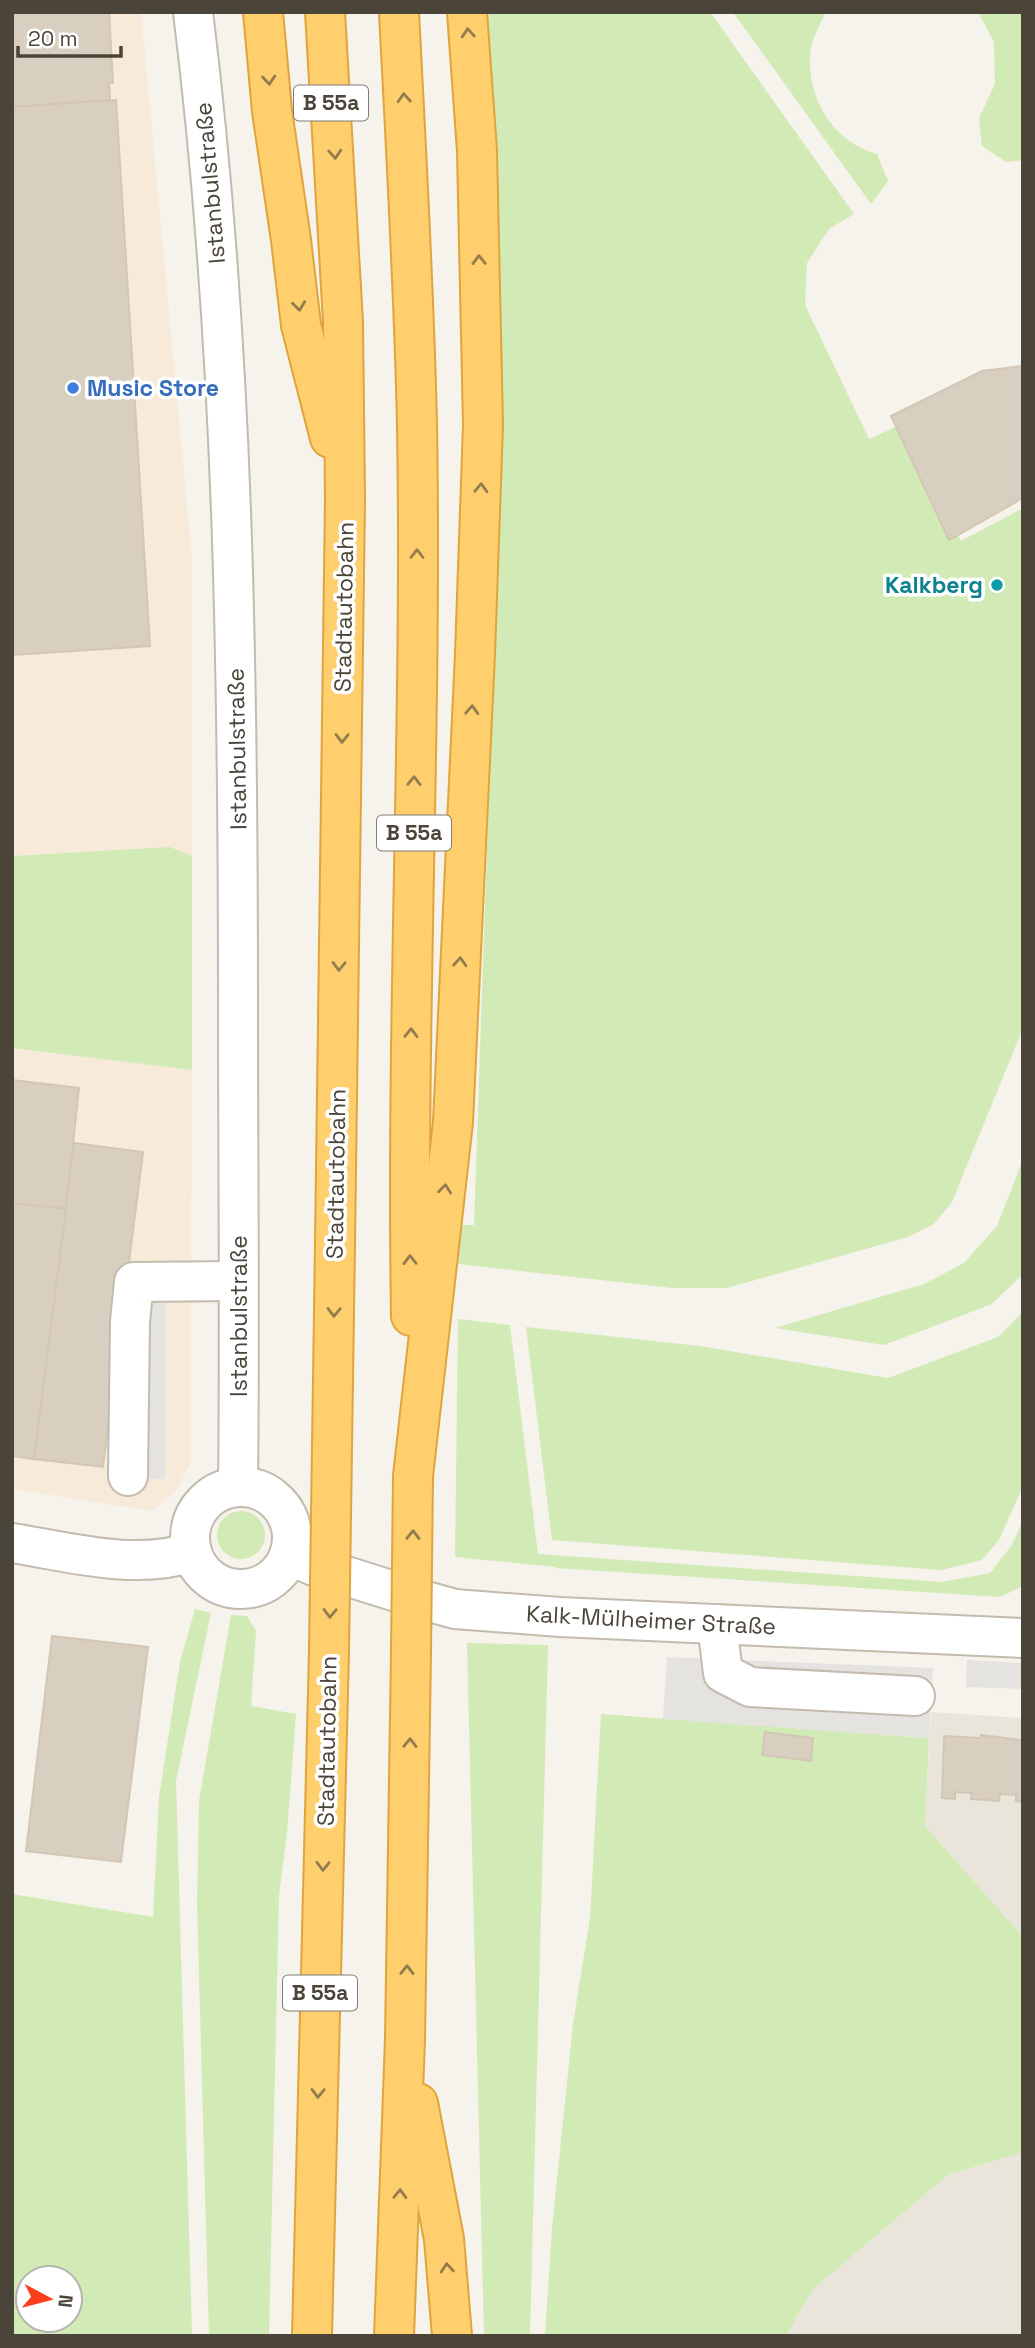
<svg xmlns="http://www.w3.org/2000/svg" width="1035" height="2348" font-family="'Space Grotesk',sans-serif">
  <rect width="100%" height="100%" fill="#f6f3ec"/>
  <g fill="#eae5da">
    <polygon points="931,1712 1023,1718 1023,1937 925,1826"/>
    <polygon points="1023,2152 1023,2336 786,2336 812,2290 948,2175"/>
  </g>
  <g fill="#f7ead8">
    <polygon points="12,12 141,12 192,559 192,856 170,847 12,856"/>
    <polygon points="12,1048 192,1070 190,1464 176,1490 152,1511 12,1489"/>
  </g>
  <g fill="#d2eab5" fill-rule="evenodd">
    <polygon points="486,12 710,12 854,214 829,229 807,263 805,305 869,439 902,424 961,541 1023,508 1023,1028 952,1202 934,1224 908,1237 727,1288 672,1288 458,1264 459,1225 474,1225 501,441"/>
    <path d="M733,12H826C821,23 813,36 811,48C804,93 831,142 877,154L888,181L871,204Z"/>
    <polygon points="978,12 1023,12 1023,160 1006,162 982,146 979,118 995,84 994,42"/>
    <polygon points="170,847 192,856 192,1070 12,1048 12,856"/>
    <polygon points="1023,1159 1023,1274 992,1304 884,1345 775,1328 924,1284 964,1263 997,1226"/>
    <polygon points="1023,1312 1023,1486 999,1540 982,1560 941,1570 552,1540 526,1327 700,1346 888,1378 998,1337"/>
    <polygon points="458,1319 510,1325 538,1554 942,1582 990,1573 1012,1545 1023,1520 1023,1586 1000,1597 556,1568 555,1565 555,1567 455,1557"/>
    <circle cx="241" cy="1535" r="24"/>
    <path d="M195,1609L211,1613L176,1781L192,2336H12V1894L153,1917L159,1797L180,1662ZM28,2278H70V2320H28Z"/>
    <polygon points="231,1615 247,1616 256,1631 251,1706 296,1714 287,1833 279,1895 269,2336 209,2336 197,1903 199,1801"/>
    <polygon points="467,1643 548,1645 530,2336 484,2336"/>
    <polygon points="601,1714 929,1738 925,1826 1023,1937 1023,2152 948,2175 812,2290 786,2336 545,2336 552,2228 573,2024 590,1918"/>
  </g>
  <g fill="#e5e3e0">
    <polygon points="148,1303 166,1303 165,1479 139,1479"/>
    <polygon points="667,1657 933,1668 929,1738 663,1719"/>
    <polygon points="967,1660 1023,1663 1023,1689 966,1687"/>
  </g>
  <g fill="#d8cfc1" stroke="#d3c7b4" stroke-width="2">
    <polygon points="12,12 109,12 113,83 109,83 110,100 12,107"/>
    <polygon points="116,100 150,646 12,655 12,107"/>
    <polygon points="1023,366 1023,498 949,540 891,416 982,371"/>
    <polygon points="12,1080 79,1088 66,1209 12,1203"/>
    <polygon points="74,1143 143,1152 103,1467 34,1459"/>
    <polygon points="12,1203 66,1209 34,1459 12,1456"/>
    <polygon points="52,1636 148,1647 121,1862 26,1851"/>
    <polygon points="765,1732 813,1738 811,1761 762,1755"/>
    <polygon points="981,1735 1023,1740 1023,1802 1016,1801 1016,1795 1000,1794 999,1801 971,1799 972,1793 955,1792 955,1799 942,1798 944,1736 981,1738"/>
  </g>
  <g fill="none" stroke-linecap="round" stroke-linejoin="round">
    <defs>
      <g id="minor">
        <path d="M193,12C234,342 238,673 238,1005C238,1166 240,1326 238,1487"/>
        <polyline points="128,1476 130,1322 134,1282 238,1281"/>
        <circle cx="241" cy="1538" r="51"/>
        <path d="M12,1543C70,1552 135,1571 192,1552"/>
        <polyline points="289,1555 314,1566 419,1599 455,1609 560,1617 1023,1638"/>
        <polyline points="717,1624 723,1673 750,1687 915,1696"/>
      </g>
      <g id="highway">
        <polyline points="263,12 272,111 291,240 301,325 330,438"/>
        <polyline points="325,12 343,322 345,499 335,1244"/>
        <path d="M399,12C406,150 414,287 417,425C422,722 406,1019 411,1316"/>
        <polyline points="413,1476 453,1122 475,654 483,425 477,151 467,12"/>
        <polyline points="418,2103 444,2239 452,2336"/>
        <polyline points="312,2336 329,1651"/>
        <polyline points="394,2336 405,2039 411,1652"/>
      </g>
    </defs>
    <use href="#minor" stroke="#c2bbae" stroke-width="42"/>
    <use href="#highway" stroke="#e0a43c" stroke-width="42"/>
    <use href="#minor" stroke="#fff" stroke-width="38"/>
    <use href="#highway" stroke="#ffcf6e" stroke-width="38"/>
    <defs>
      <g id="highway-bridge">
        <polyline points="329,1651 335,1244"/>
        <polyline points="411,1652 413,1476"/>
      </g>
    </defs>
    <use href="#highway-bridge" stroke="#e0a43c" stroke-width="42" stroke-linecap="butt"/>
    <use href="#highway-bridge" stroke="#ffcf6e" stroke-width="38"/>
  </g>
  <defs><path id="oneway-chevron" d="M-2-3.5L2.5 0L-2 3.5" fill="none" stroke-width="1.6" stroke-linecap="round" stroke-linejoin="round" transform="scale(1.75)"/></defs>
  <g stroke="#937c4e">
    <use href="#oneway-chevron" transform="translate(468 33) rotate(-94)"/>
    <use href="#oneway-chevron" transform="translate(269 80) rotate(85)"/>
    <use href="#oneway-chevron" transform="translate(404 98) rotate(-93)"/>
    <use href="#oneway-chevron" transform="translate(335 154) rotate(86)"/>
    <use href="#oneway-chevron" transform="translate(479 260) rotate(-91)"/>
    <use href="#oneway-chevron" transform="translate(299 306) rotate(83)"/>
    <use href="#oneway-chevron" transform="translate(481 488) rotate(-88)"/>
    <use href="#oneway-chevron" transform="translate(417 554) rotate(-90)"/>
    <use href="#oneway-chevron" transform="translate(472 710) rotate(-87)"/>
    <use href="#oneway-chevron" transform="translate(342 738) rotate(91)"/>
    <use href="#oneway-chevron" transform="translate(414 781) rotate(-89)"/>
    <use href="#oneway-chevron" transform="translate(460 962) rotate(-87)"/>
    <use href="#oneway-chevron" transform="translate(339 966) rotate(91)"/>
    <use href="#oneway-chevron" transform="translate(411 1033) rotate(-89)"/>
    <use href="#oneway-chevron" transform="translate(445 1189) rotate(-84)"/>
    <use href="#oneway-chevron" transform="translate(410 1260) rotate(-91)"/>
    <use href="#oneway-chevron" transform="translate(334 1312) rotate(91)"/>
    <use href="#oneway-chevron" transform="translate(413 1535) rotate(-89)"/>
    <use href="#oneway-chevron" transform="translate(330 1613) rotate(91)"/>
    <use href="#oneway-chevron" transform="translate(410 1743) rotate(-89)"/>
    <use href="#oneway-chevron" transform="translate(323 1866) rotate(91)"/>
    <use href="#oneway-chevron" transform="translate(407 1970) rotate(-89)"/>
    <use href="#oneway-chevron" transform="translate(318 2093) rotate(91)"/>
    <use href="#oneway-chevron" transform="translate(400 2194) rotate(-88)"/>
    <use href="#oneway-chevron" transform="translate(447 2268) rotate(-95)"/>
  </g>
  <circle fill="#3f7fe0" stroke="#fff" stroke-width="2.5" cx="73" cy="388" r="7"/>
  <circle fill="#0f9aa8" stroke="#fff" stroke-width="2.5" cx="997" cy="585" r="7"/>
  <g text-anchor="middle" stroke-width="7" stroke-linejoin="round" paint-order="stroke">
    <g fill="#fff" stroke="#817c74" stroke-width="2">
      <rect x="294" y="85.5" width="74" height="35" rx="5"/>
      <rect x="377" y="815.5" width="74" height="35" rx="5"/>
      <rect x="283" y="1975.5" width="74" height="35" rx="5"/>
    </g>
    <g font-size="21" font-weight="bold" fill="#4b4439">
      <text x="331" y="110">B 55a</text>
      <text x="414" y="840">B 55a</text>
      <text x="320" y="2000">B 55a</text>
    </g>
    <g font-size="23" fill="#4b4439" stroke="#fff">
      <text transform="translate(210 183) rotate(-95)" y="8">Istanbulstraße</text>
      <text transform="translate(344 607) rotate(-89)" y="8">Stadtautobahn</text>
      <text transform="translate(237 749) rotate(-91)" y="8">Istanbulstraße</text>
      <text transform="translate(336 1174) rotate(-89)" y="8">Stadtautobahn</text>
      <text transform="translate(239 1316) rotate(-90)" y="8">Istanbulstraße</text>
      <text transform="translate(651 1620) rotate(3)" y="8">Kalk-Mülheimer Straße</text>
      <text transform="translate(327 1741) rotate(-89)" y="8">Stadtautobahn</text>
    </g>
    <g font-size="23" font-weight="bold" fill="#366cbe" stroke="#fff" text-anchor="start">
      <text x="87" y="396">Music Store</text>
    </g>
    <g font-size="23" font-weight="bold" fill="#0d838f" stroke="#fff" text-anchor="end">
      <text x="983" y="593">Kalkberg</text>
    </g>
  </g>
  <rect width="1035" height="2348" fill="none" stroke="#4b4439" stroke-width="28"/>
  <g transform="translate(49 2299) rotate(97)"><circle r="33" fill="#ffffff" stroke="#b7b4b0" stroke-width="2"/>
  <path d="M0-5L12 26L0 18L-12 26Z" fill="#fc3f1d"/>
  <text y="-10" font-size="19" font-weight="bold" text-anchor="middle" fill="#4b4439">N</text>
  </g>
  <path d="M18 46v10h103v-10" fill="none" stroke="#4b4439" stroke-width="3.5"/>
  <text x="28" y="46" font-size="21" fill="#4b4439" stroke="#ffffff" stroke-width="5" paint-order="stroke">20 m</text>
</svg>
